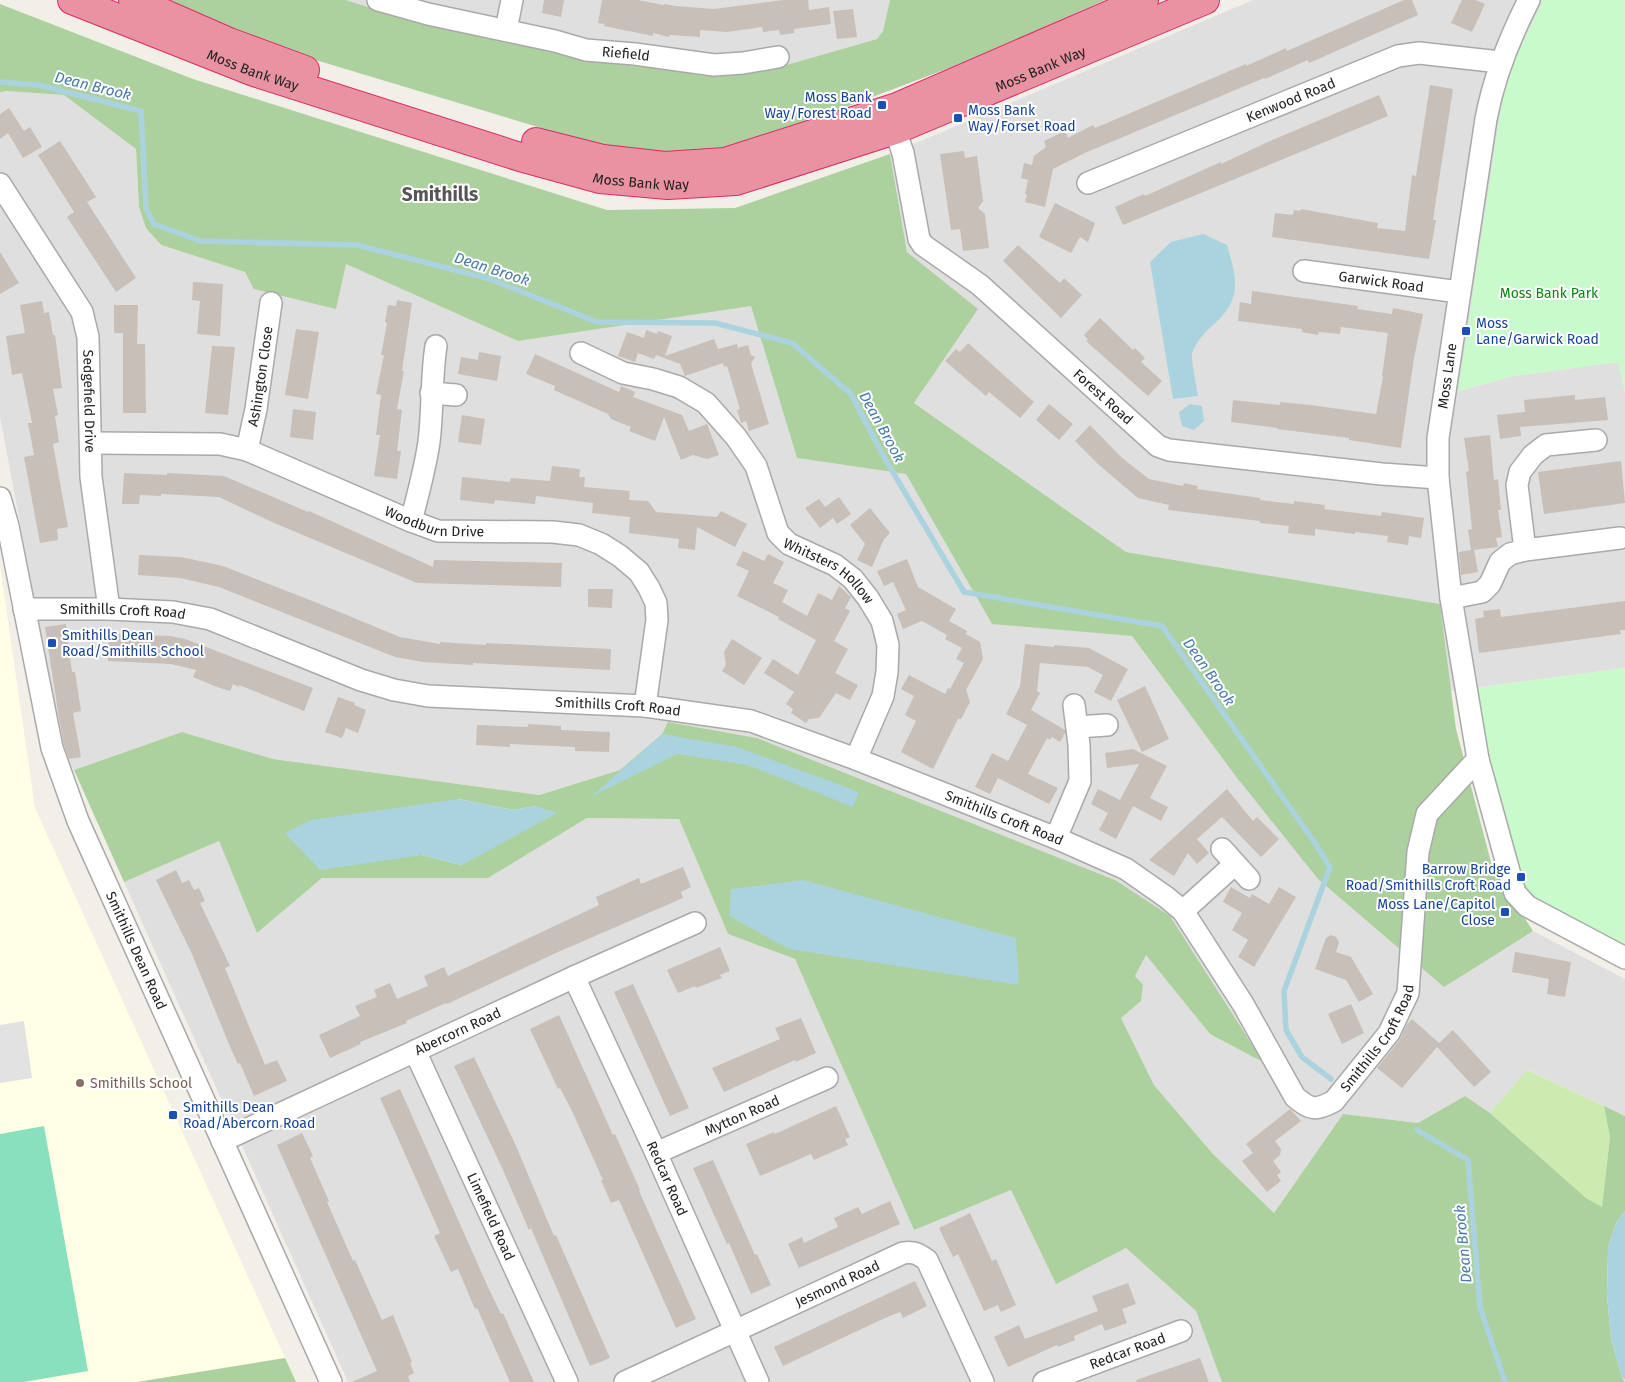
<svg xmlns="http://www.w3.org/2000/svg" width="1625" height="1382" font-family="'Fira Sans',sans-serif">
  <rect width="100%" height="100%" fill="#f2efe9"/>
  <g fill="#e0dfdf">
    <polygon points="346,0 890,0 890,6 883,31 877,39 790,64 735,75 698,75 627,62 576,58 365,6"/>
    <polygon points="1253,0 1543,0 1505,81 1459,391 1513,376 1619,362 1625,393 1625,668 1451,691 1440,604 1126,552 914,403 977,309 907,252 890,154"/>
    <polygon points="7,91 64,95 136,149 139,208 160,245 246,272 346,264 518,341 751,305 797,458 906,474 992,623 1132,636 1234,774 1444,986 1533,931 1625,979 1625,1116 1528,1070 1490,1113 1465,1096 1418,1123 1343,1114 1274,1213 1213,1154 1154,1085 1121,1018 1135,976 1146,954 1210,1034 1115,880 757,738 668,722 662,734 620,770 539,795 273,759 182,732 74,770 64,755 57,718 0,417 0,92"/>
    <polygon points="587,818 679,819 728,934 795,959 914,1229 1011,1190 1056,1283 1126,1248 1196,1311 1222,1382 348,1382 124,882 219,841 258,932 322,878 488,878"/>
  </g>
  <polygon fill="#ffffe5" points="0,566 35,808 285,1358 137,1382 0,1382"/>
  <polygon fill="#cdebb0" points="1527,1070 1604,1106 1610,1137 1602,1207 1586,1198 1490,1113"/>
  <g fill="#add19e" fill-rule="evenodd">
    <polygon points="168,0 346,0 365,6 576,58 627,62 698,75 735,75 790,64 877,39 883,31 890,0 1105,0 968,61 787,129 717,150 660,153 608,148 279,49"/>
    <polygon points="0,4 193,79 607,210 735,208 890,154 907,252 978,309 914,403 1126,552 1440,604 1456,729 1493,870 1533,931 1444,987 1318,879 1234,774 1132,636 992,624 906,474 797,458 751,306 518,341 346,264 336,309 254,289 245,272 161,245 146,228 139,207 136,149 64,95 7,91 0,92"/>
    <path d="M668,722L757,738L1115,880L1170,916L1263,1062L1210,1034L1146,955L1135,976L1143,985L1141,1001L1121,1018L1154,1085L1213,1154L1274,1213L1343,1114L1418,1123L1465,1096L1490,1113L1586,1198L1602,1207L1610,1137L1604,1106L1625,1116V1211L1616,1223L1608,1248L1607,1295L1611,1338L1622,1378L1625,1382H1222L1196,1311L1126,1248L1056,1284L1011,1190L914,1230L795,959L728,934L679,819L587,818L488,878H322L257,933L219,841L124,882L74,770L182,732L273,759L539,795L620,770L662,734ZM459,799L512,810L536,806L462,865L422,855Z"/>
    <polygon points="285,1358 296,1382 137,1382"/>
  </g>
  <g fill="#c8facc">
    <polygon points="1543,0 1625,0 1625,393 1618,362 1513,376 1458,391 1505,81"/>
    <polygon points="1625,668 1625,951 1530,901 1520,888 1475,688"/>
  </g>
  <polygon fill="#88e0be" points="44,1126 88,1371 24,1382 0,1382 0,1134"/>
  <polygon fill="#e2e2e2" points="24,1021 32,1078 0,1083 0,1025"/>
  <g fill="#aad3df">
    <path d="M1203,234L1227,245C1237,280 1243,299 1212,326C1204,333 1195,343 1192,354C1191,362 1197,387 1198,396L1173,399L1150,262L1171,242Z"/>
    <polygon points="1190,404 1202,406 1204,421 1194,430 1182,426 1179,412"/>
    <polygon points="662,734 737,747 859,792 853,807 748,765 677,754 592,796"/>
    <polygon points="459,799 512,810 536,806 557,813 462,865 422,855 320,870 285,833 311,820"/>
    <polygon points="803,880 1016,938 1019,985 789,949 729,916 731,889"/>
    <polygon points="1625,1211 1625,1380 1622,1378 1611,1338 1607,1295 1608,1248 1616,1223"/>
  </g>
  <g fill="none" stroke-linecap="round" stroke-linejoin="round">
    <g stroke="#aad3df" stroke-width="5.5">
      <polyline points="0,82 39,85 141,111 146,208 154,224 200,241 357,245 490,279 597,322 715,323 792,343 851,394 885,459 964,592 1162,626 1315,843 1330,867 1284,991 1286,1030 1302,1057 1331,1079"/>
      <polyline points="1417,1130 1468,1160 1480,1307 1505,1382"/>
    </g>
  </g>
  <g fill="#c7bfb8">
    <polygon points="544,0 564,0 561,17 542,13"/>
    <polygon points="602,0 638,0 663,5 665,4 675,6 714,9 783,0 808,0 809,10 829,7 831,24 794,29 794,33 780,35 779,30 763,32 762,27 727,32 700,30 700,37 670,35 669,37 653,33 653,36 604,26 605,24 598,23"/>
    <polygon points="1404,0 1412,0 1418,15 1309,63 1308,60 1265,79 1264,78 1087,152 1053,169 1045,207 1025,202 1027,195 1025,194 1028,180 1021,178 1024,163 1032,165 1034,156 1046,147 1044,141 1065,131 1068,138 1093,125 1095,128 1246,64 1246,66 1286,48 1287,51"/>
    <polygon points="1462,0 1476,0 1485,4 1472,32 1451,23"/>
    <polygon points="853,9 857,37 837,39 833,11"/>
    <polygon points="1430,85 1453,89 1439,180 1433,220 1436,220 1429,259 1272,237 1275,213 1293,215 1294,210 1300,211 1301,209 1378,223 1377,228 1405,231 1412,175 1416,176"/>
    <polygon points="1379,95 1388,116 1123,225 1115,207 1144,194 1145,196 1221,162 1221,164 1270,141"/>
    <polygon points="9,108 24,131 30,127 42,147 23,158 8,133 0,139 0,114"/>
    <polygon points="60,141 96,197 87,202 136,278 116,292 67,217 74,212 38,155"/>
    <polygon points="964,151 965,158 977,156 983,201 978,208 985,214 989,248 963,251 960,229 951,230 940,154"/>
    <polygon points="1055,203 1095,223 1088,242 1080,237 1071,253 1039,237"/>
    <polygon points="1018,245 1060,283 1064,278 1082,295 1061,318 1003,261"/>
    <polygon points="0,252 19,283 0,294"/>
    <polygon points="193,282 223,284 220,336 197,334 200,301 192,300"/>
    <polygon points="1252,291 1358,306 1357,309 1392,314 1393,308 1423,314 1414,358 1401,448 1349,440 1349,438 1277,429 1277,428 1231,422 1233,400 1280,405 1280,402 1310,405 1376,414 1383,377 1382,376 1388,333 1341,327 1340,334 1319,332 1318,335 1302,332 1302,329 1238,321 1240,302 1251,304"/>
    <polygon points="397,300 412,303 402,371 404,371 397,409 402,410 397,451 401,451 397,479 374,476 380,435 376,435 381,395 376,394 384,355 381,355 387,323 385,322 388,305 396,306"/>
    <polygon points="42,301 44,313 49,312 53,335 55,335 62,388 53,389 58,415 55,416 59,442 53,444 68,527 57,529 58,540 40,543 24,457 34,455 28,423 32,423 22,373 12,375 6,336 25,333 20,305"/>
    <polygon points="114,305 138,305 137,344 145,344 146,413 123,413 123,333 114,333"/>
    <polygon points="1100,318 1133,350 1135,348 1145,358 1141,362 1162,381 1148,396 1086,341 1088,340 1084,335"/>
    <polygon points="296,329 319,332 308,399 285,395"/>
    <polygon points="646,330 657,334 658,331 672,336 665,356 714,339 718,349 737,344 738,348 748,345 751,355 755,357 751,364 769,424 749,431 746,421 741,423 737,410 740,409 727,366 724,367 723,363 685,376 680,364 656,355 654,359 638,353 635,362 618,356 627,332 644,338"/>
    <polygon points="968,343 1034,402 1020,418 989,392 986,396 945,361 956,349 960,352"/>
    <polygon points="212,346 235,347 228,415 205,413"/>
    <polygon points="479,352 501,356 497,381 458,374 461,357 478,360"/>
    <polygon points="535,354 619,392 621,386 635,392 633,397 682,415 689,431 707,424 719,455 707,459 693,455 681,460 664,417 655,441 629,431 631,427 611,419 608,414 554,390 555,386 526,374"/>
    <polygon points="1575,395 1575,400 1605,397 1608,420 1520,427 1521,436 1500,439 1497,415 1525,412 1524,400"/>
    <polygon points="1049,404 1073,424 1059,440 1036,420"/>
    <polygon points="293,409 316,412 313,440 290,437"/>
    <polygon points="462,415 485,419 481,445 458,442"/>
    <polygon points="1090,425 1121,457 1149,479 1183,486 1184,483 1198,486 1197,489 1260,498 1260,500 1294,504 1294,501 1325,505 1324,509 1381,516 1382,512 1424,518 1421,538 1409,536 1408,545 1387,542 1388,536 1355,532 1355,534 1315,529 1315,536 1288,533 1289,526 1260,523 1260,521 1168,510 1169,505 1138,498 1099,465 1075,441"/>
    <polygon points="1490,435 1494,480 1498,479 1501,510 1498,510 1502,537 1496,538 1498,547 1474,550 1478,572 1461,575 1459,552 1471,550 1468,530 1472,529 1466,472 1469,471 1464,438"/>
    <polygon points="1621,461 1625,503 1544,514 1538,472"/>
    <polygon points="552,466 580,469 579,477 585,477 584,487 630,491 629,500 648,501 656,512 717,517 721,511 747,524 735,547 697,527 695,550 678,548 679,539 629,533 630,517 592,513 593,503 536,496 535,504 495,500 494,504 460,500 462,477 510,482 511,478 550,481"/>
    <polygon points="124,473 167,475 167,473 224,476 308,512 309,511 433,567 434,560 562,563 561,587 417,583 272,522 219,497 161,494 161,496 140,495 139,504 122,504"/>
    <polygon points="839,497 851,514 837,524 833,518 820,528 805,508 819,499 825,507"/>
    <polygon points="870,508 890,533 884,539 872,567 857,560 865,544 850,525"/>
    <polygon points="743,551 764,561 768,554 784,562 773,583 788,590 782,602 807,616 818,593 832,600 839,586 851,597 845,608 850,611 834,641 848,649 835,673 858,685 850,700 836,693 819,718 809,719 806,723 791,713 793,709 786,704 794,692 764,673 773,659 798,675 816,640 778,619 779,617 737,596 749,571 736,565"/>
    <polygon points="139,555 181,557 223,566 315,602 400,637 440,644 440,642 486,645 486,643 611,649 610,670 473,663 473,665 456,664 423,662 395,657 219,587 180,578 138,575"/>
    <polygon points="907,559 918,587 956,609 949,621 967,631 966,634 980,642 983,659 966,690 970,702 961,719 958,719 933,769 901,752 916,721 905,715 914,696 901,689 909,675 945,694 948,688 950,689 964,663 956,659 962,648 945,639 947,635 922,621 903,629 897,614 906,610 893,582 884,586 877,571"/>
    <polygon points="588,589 613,589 612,608 588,607"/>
    <polygon points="1625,601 1625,630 1620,630 1621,634 1479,653 1475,619 1484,617 1483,611 1500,609 1501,617"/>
    <polygon points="66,624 72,672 75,672 81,711 73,713 81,757 69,759 64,745 59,718 45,627"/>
    <polygon points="109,634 171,636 185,639 313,688 304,711 239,685 239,687 233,684 230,691 217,687 193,677 196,670 171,664 108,661"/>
    <polygon points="732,639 762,658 744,685 722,671 726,665 724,652"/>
    <polygon points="1025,644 1054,647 1054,645 1089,648 1128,669 1111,701 1094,692 1103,675 1088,667 1040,663 1037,691 1040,693 1031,710 1065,730 1065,733 1060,742 1052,737 1050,740 1047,738 1028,774 1058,788 1049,804 998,778 990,794 975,787 992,753 1008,761 1027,725 1006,714 1020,686"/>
    <polygon points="1145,686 1169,739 1142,752 1117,700"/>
    <polygon points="338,697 355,703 354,705 366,710 358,733 346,728 342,738 325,732"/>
    <polygon points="528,724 561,726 561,730 610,732 609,752 575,751 575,747 510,744 510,747 476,745 477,725 528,727"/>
    <polygon points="1133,749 1167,766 1150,798 1168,807 1161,821 1133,806 1116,839 1099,830 1108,813 1091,804 1098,789 1120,800 1139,764 1107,768 1105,753"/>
    <polygon points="1227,789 1253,821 1257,817 1279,839 1261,857 1222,817 1197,839 1209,853 1197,864 1188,853 1174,876 1149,860"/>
    <polygon points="683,867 691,887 681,892 683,898 558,952 447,1004 446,1003 406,1021 407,1023 360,1042 361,1044 330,1058 319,1035 360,1016 355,1006 377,997 374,990 390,983 397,999 428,986 424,976 444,967 448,976 593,908 599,905 596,897 639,878 641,884"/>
    <polygon points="176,870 182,883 189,880 194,890 199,888 205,901 200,903 230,966 225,968 265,1065 277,1060 287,1081 254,1096 240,1063 238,1064 231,1049 192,954 156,880"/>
    <polygon points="1231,887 1250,898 1252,894 1269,904 1279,887 1296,897 1254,967 1238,957 1248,940 1232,930 1242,913 1223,902"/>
    <polygon points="1331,935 1336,937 1339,942 1336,952 1351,957 1373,994 1359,1002 1346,980 1315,969 1326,938"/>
    <polygon points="720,947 730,971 720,975 722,978 696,988 695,986 678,993 667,970"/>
    <polygon points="1515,952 1571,962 1565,997 1547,994 1549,979 1512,972"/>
    <polygon points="633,984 689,1108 670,1116 614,992"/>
    <polygon points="1351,1004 1364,1033 1342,1044 1328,1014"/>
    <polygon points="559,1015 613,1135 615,1134 640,1190 639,1191 696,1319 676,1328 619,1200 611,1203 601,1180 603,1180 572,1111 560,1088 558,1089 530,1029"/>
    <polygon points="801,1018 816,1053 796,1062 795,1060 724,1092 712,1068 780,1039 775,1028"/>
    <polygon points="1412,1019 1439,1043 1453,1030 1491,1072 1474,1087 1437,1047 1402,1088 1377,1068 1399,1041 1406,1026"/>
    <polygon points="474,1057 516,1146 554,1236 556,1235 610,1358 590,1366 531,1228 529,1230 503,1170 454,1066"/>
    <polygon points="400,1089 487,1285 501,1314 503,1313 534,1382 510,1382 477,1308 475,1309 458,1269 451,1272 434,1236 440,1233 380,1098"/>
    <polygon points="836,1106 850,1137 845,1139 848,1145 814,1160 811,1154 760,1176 746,1144 774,1132 775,1134"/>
    <polygon points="1290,1109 1301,1121 1275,1141 1281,1149 1280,1155 1273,1161 1281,1172 1277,1175 1281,1181 1267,1192 1242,1161 1253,1153 1246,1144"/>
    <polygon points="302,1133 313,1156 310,1158 329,1201 327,1202 353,1261 355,1260 382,1320 393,1315 412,1362 410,1363 414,1373 408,1376 410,1382 352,1382 377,1371 277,1145"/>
    <polygon points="713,1160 755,1255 757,1254 771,1285 751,1294 729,1243 727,1244 693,1168"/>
    <polygon points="890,1201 900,1224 799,1268 788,1244 802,1237 804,1243 838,1227 834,1218 858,1207 862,1214"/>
    <polygon points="970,1213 992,1261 996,1259 1016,1305 1001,1312 998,1305 984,1311 958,1254 953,1257 939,1228"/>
    <polygon points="915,1281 927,1306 903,1318 900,1312 885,1318 783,1366 774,1347"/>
    <polygon points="1128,1283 1136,1304 1122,1309 1127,1323 1105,1331 1102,1324 1074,1336 1075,1340 1058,1347 1057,1345 1008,1367 994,1337 1019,1325 1025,1339 1098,1311 1092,1296"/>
    <polygon points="1200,1358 1209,1382 1137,1382 1136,1380"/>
  </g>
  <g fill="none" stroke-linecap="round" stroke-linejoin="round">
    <defs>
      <g id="minor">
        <path id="s1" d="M378,0L428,14L555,41L586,50L635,54L714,65L743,63L778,57"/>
        <path d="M1529,0C1509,39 1494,77 1486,119L1438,438V478L1451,598L1478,759L1515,893L1527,906L1625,958"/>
        <polyline points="506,30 512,0"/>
        <path id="s2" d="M895,130L903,153L919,239L923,245L980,285L1158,446L1169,450L1382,474L1438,478"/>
        <path id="s3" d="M1088,183L1398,56L1419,53L1500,62"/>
        <path id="s4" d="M0,184L82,312L88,337L91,477L109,609"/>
        <path id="s5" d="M1304,271L1459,292"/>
        <path id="s6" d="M581,353L623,373L653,379L679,387L706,403L736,437L756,466L778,533L789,544L835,565L853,579L868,598L882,621L888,645L887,672L883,696L856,759"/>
        <polyline points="431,393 456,395"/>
        <path id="s7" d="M91,443L220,444L247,450L411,521L438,531L553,532L579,535L601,544L620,556L639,572L649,588L656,603L657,620L645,706"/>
        <path id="s8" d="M247,450L256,409L271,303"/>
        <path id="s9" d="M0,498L8,526L52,748L78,821L331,1382"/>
        <path d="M411,521C418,495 425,469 429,442C433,410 431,378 436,346"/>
        <polyline points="1525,550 1517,485 1520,472 1533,455 1546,445 1596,440"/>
        <polyline points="1451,598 1482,592 1490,584 1500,562 1510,554 1525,550 1620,538"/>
        <path id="s10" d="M24,609H109L173,612L210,619L361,680L394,690L428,696L645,706L751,721L856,759L1056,838L1126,869L1166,897L1183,911L1243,1004L1295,1097C1310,1110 1316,1111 1334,1101L1389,1033L1408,993L1418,852L1427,814L1478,759"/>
        <polyline points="1077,727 1107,725"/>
        <polyline points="1056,838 1080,781 1079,745 1074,705"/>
        <polyline points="1222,849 1249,879"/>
        <polyline points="1183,911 1235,864"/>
        <path id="s11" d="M574,977L656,1153L758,1382"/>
        <path id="s12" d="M415,1051L567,1382"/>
        <path id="s13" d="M222,1141L574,977L695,923"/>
        <path id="s14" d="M656,1153L827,1078"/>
        <path id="s15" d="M625,1382L903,1253C914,1251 918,1254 927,1260L983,1382"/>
        <path id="s16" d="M1044,1382L1181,1331"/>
      </g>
      <g id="highway">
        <path id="s17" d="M72,0L254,72L520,157L600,179L668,185L736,181L895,130L1205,0"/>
        <polyline points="133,0 229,42 305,70"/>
        <polyline points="536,142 603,159 665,166 725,162 897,107 1144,0"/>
      </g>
    </defs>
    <use href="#minor" stroke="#a9a9a9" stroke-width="24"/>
    <use href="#highway" stroke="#dc2a67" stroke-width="30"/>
    <use href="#minor" stroke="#fff" stroke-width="21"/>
    <use href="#highway" stroke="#e892a2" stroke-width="28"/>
  </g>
  <g fill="#1a4fb4" stroke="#fff" stroke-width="2">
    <rect x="877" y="100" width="10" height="10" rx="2.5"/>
    <rect x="953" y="113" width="10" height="10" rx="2.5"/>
    <rect x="1461" y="326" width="10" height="10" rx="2.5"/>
    <rect x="47" y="638" width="10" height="10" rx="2.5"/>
    <rect x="1516" y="872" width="10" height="10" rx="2.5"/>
    <rect x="1500" y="907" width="10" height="10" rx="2.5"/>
    <rect x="168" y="1110" width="10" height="10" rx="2.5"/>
  </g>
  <circle fill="#8d6e63" stroke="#fff" stroke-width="2" cx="80" cy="1083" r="5"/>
  <g text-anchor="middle" stroke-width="4" stroke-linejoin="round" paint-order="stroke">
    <g font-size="14" fill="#222" stroke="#fff">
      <text dy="5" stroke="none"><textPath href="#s1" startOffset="254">Riefield</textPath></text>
      <text dy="5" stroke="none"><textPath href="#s17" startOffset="1019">Moss Bank Way</textPath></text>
      <text dy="5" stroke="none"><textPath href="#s17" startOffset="194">Moss Bank Way</textPath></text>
      <text dy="5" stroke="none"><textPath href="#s3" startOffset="219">Kenwood Road</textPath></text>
      <text dy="5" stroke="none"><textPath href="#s17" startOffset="599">Moss Bank Way</textPath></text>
      <text dy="5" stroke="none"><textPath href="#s5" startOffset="78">Garwick Road</textPath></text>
      <text transform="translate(1447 376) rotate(-82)" y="5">Moss Lane</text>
      <text dy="5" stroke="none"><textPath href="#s8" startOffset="75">Ashington Close</textPath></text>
      <text dy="5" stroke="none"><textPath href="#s2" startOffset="355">Forest Road</textPath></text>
      <text dy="5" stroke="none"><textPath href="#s4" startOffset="242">Sedgefield Drive</textPath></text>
      <text dy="5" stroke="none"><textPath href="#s7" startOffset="359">Woodburn Drive</textPath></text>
      <text dy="5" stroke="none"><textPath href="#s6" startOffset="351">Whitsters Hollow</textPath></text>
      <text dy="5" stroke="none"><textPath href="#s10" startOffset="99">Smithills Croft Road</textPath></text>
      <text dy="5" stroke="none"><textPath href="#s10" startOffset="609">Smithills Croft Road</textPath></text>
      <text dy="5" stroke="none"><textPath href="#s10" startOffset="1014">Smithills Croft Road</textPath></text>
      <text dy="5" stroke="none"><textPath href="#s9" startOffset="475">Smithills Dean Road</textPath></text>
      <text dy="5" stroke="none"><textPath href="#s13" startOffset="260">Abercorn Road</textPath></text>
      <text dy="5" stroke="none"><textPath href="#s10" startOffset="1555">Smithills Croft Road</textPath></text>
      <text dy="5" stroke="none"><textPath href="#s14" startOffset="94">Mytton Road</textPath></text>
      <text dy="5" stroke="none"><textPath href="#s11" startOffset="222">Redcar Road</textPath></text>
      <text dy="5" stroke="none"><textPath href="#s12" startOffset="182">Limefield Road</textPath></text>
      <text dy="5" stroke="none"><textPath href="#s15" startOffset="234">Jesmond Road</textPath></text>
      <text dy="5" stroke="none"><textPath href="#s16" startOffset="89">Redcar Road</textPath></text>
    </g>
    <g font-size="14" fill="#164399" stroke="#fff" text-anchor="start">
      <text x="872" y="102" text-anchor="end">Moss Bank<tspan x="872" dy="16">Way/Forest Road</tspan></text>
      <text x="968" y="115">Moss Bank<tspan x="968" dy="16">Way/Forset Road</tspan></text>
      <text x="1476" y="328">Moss<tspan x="1476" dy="16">Lane/Garwick Road</tspan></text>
      <text x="62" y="640">Smithills Dean<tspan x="62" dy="16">Road/Smithills School</tspan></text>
      <text x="1511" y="874" text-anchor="end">Barrow Bridge<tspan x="1511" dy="16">Road/Smithills Croft Road</tspan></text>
      <text x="1495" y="909" text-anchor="end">Moss Lane/Capitol<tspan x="1495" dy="16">Close</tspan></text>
      <text x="183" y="1112">Smithills Dean<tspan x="183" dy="16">Road/Abercorn Road</tspan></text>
    </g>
    <g font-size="14" fill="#0c8416" stroke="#fff">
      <text x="1549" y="298">Moss Bank Park</text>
    </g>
    <g font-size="14" fill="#785e54" stroke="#fff" text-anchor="start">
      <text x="90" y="1088">Smithills School</text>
    </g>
    <g font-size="15" font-style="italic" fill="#4a7aab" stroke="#fff">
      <text transform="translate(93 86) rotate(14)" y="5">Dean Brook</text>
      <text transform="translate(492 269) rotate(18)" y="5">Dean Brook</text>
      <text transform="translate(882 427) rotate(61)" y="5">Dean Brook</text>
      <text transform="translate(1209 672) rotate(55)" y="5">Dean Brook</text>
      <text transform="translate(1463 1244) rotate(-95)" y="5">Dean Brook</text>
    </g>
    <g font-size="19" font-weight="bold" fill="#555" stroke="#fff">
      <text x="440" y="201">Smithills</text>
    </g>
  </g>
</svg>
